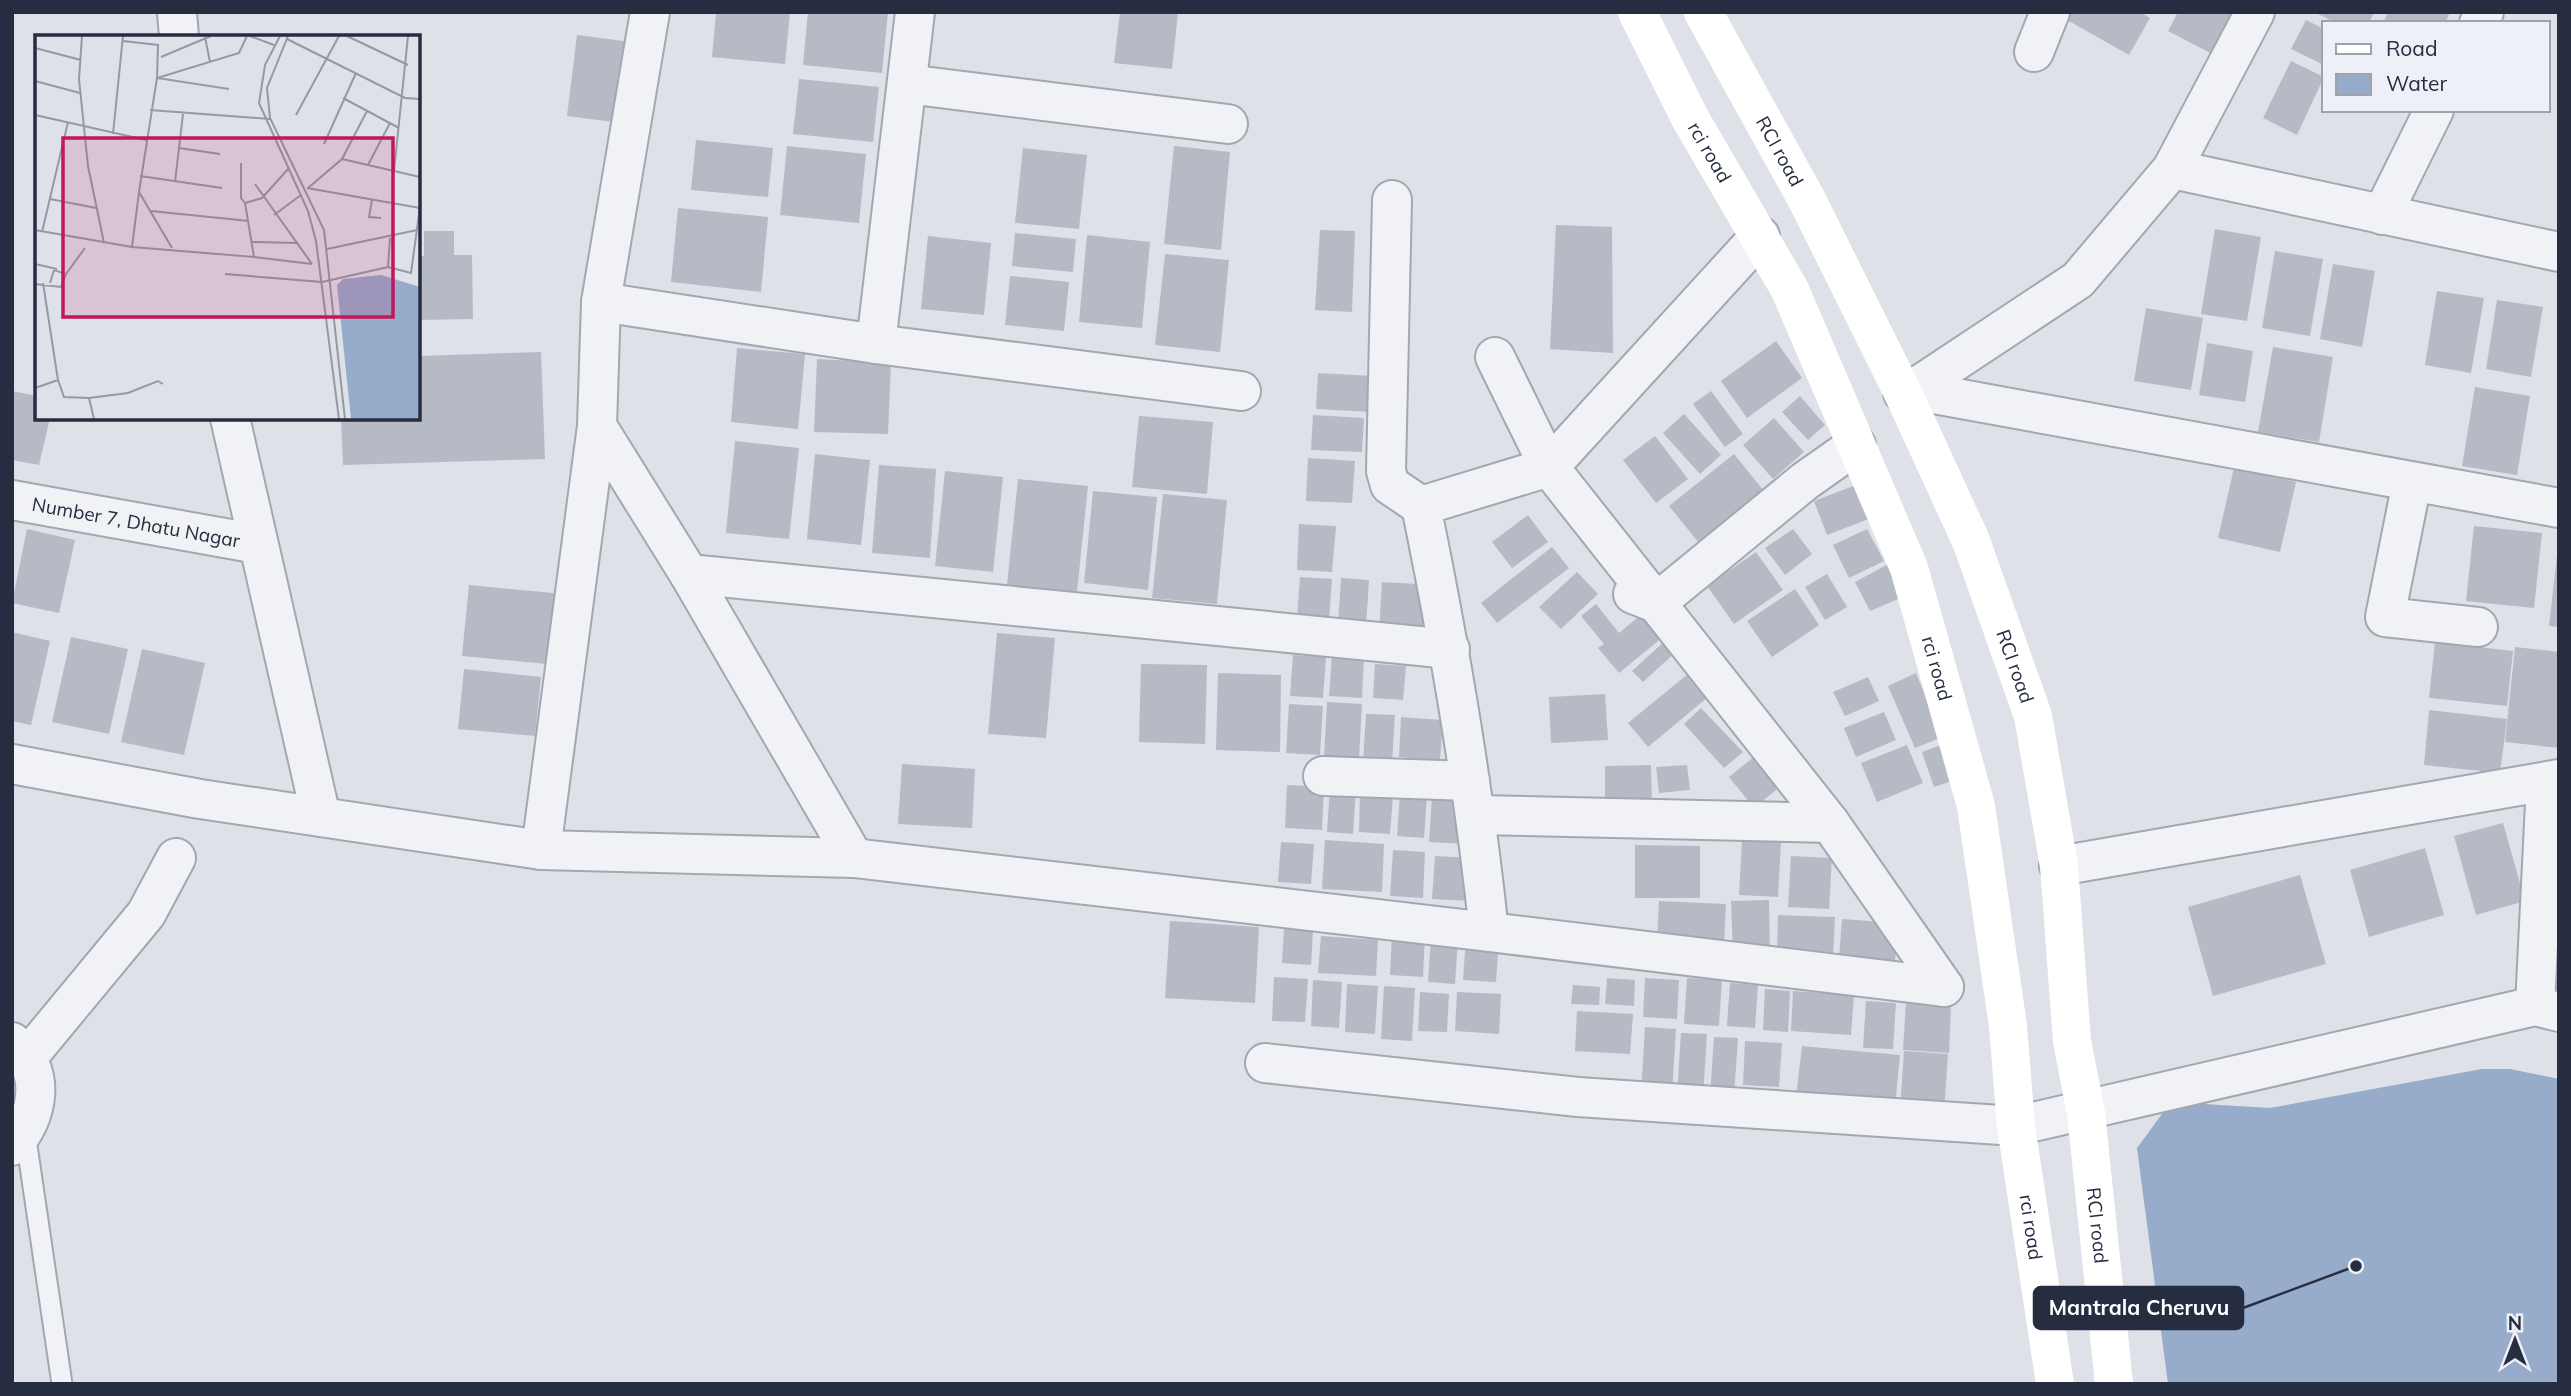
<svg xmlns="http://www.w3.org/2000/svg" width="2571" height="1396" font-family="Mulish,sans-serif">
  <rect width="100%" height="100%" fill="#dee1e8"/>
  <polygon fill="#97abca" points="2482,1069 2510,1069 2559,1079 2559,1384 2168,1384 2137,1148 2162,1114 2187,1103 2270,1108"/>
  <g fill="#b5bac5">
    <polygon points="716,12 790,12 785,64 712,57"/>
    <polygon points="808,12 888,12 882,73 803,65"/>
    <polygon points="1120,12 1178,12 1172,69 1114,63"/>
    <polygon points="2062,12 2140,12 2150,18 2129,55 2060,16"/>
    <polygon points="2178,12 2237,12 2214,55 2168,31"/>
    <polygon points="2314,12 2374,12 2369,23 2336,23"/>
    <polygon points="2388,12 2444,12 2449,15 2445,23 2383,23"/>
    <polygon points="2306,20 2324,29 2324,65 2291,49"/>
    <polygon points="577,35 639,43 629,124 567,116"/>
    <polygon points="2291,61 2324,77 2297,135 2263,118"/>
    <polygon points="799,79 879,87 873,142 793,134"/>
    <polygon points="696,140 773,148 768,197 691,190"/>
    <polygon points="787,146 866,154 859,223 780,215"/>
    <polygon points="1174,146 1230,152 1221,250 1164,244"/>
    <polygon points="1023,148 1087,155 1079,229 1015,223"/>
    <polygon points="678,208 768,217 761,292 671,282"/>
    <polygon points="1556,225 1612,227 1613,353 1550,349"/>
    <polygon points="2215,229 2261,237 2247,321 2201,314"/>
    <polygon points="1320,230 1355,231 1352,312 1315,310"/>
    <polygon points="424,231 454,231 454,255 472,255 473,319 418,320 418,256 424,256"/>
    <polygon points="1015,233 1076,239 1073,272 1012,266"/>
    <polygon points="1087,235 1150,242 1142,328 1079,322"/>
    <polygon points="928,236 991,243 984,315 921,309"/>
    <polygon points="2275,251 2323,259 2310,336 2262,328"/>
    <polygon points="1165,254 1229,260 1220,352 1155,345"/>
    <polygon points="2333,264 2375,271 2362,347 2320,339"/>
    <polygon points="1010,276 1069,282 1064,331 1005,325"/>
    <polygon points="2437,291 2484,298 2471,373 2425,365"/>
    <polygon points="2497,300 2543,307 2531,377 2486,369"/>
    <polygon points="2146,308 2203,318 2191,390 2134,381"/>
    <polygon points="1776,341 1802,378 1747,418 1721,381"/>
    <polygon points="2207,343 2253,351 2245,402 2199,395"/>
    <polygon points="2273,347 2333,357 2319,442 2258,432"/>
    <polygon points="737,348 805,354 798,429 731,422"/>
    <polygon points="541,352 545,459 343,465 341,418 418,418 418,356"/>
    <polygon points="817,359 891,363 888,434 814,432"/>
    <polygon points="1318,373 1373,376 1371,412 1316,409"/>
    <polygon points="2475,387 2530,396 2517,475 2462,466"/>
    <polygon points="12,391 37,396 37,418 50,418 39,465 12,460"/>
    <polygon points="1711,391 1743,434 1725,447 1693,404"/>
    <polygon points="1800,396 1825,425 1808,440 1782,412"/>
    <polygon points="1684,414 1721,455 1700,474 1663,433"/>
    <polygon points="1313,415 1364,418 1362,452 1311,450"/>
    <polygon points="1139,416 1213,422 1207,494 1132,487"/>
    <polygon points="1774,418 1804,452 1773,479 1743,445"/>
    <polygon points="1655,436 1688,479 1656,503 1623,460"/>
    <polygon points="735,441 799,448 789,539 726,533"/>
    <polygon points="815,454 870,460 861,545 807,539"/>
    <polygon points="1734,454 1768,496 1703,548 1669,506"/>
    <polygon points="1308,458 1355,461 1352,503 1306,501"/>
    <polygon points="879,465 936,469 930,558 872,553"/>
    <polygon points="2234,468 2296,482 2280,552 2218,538"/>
    <polygon points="945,471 1003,477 993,572 935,566"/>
    <polygon points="1018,479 1088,486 1077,592 1007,585"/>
    <polygon points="1861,483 1874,517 1827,535 1814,501"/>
    <polygon points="1093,491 1157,497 1148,590 1084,583"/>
    <polygon points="1163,494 1227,500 1217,604 1152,598"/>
    <polygon points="1528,515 1548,542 1512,568 1492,542"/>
    <polygon points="1299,524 1336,526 1332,572 1297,570"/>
    <polygon points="2474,526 2542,533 2534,608 2466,601"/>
    <polygon points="27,529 75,540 59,613 12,603"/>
    <polygon points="1793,529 1812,554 1785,575 1765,548"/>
    <polygon points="1867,529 1884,561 1849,578 1833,545"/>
    <polygon points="1552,547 1569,568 1497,623 1481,603"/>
    <polygon points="1756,552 1783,590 1734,624 1707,586"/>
    <polygon points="2557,555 2559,555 2559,627 2549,626"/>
    <polygon points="1892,562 1905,596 1870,611 1855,582"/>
    <polygon points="1577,572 1598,594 1561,629 1539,607"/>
    <polygon points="1827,574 1847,607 1825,620 1805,587"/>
    <polygon points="1300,577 1332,579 1329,621 1297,619"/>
    <polygon points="1341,578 1369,580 1366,627 1338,625"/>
    <polygon points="1382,582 1434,585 1431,636 1379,633"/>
    <polygon points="469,585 564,594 557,665 462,656"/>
    <polygon points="1795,589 1819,625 1772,657 1747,621"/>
    <polygon points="1596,604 1619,633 1643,613 1663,637 1619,673 1598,648 1604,644 1581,616"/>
    <polygon points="12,632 50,641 31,725 12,721"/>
    <polygon points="997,633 1055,638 1046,738 988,734"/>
    <polygon points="71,637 128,649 109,734 52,722"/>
    <polygon points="1668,638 1679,649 1643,682 1632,671"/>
    <polygon points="2435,642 2513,651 2507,706 2429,698"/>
    <polygon points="2515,647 2559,652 2559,748 2505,742"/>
    <polygon points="142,649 205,663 184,755 121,742"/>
    <polygon points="1293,655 1326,657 1323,698 1290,696"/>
    <polygon points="1332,655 1364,657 1362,698 1329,696"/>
    <polygon points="1141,664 1207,665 1205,744 1139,742"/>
    <polygon points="1375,664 1406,666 1403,700 1373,698"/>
    <polygon points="464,669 541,677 535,736 458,729"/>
    <polygon points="1218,673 1281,675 1280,752 1216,750"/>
    <polygon points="1689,673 1708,697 1648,747 1628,723"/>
    <polygon points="1916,673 1942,737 1915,748 1888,686"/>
    <polygon points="1868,677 1879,701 1845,716 1833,692"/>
    <polygon points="1605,694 1608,740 1551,743 1549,697"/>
    <polygon points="1327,702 1362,704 1359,759 1324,757"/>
    <polygon points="1289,704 1323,706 1320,755 1286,753"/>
    <polygon points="1701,708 1743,752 1724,768 1684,724"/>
    <polygon points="2429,710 2507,719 2500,773 2424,765"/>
    <polygon points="1884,712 1896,740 1856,757 1844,728"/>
    <polygon points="1366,714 1395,715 1392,763 1363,762"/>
    <polygon points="1401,717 1443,720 1440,760 1399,757"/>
    <polygon points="1944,744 1955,780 1934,787 1922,752"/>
    <polygon points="1907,745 1923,783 1877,802 1861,763"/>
    <polygon points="1765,748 1789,779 1754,808 1729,777"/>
    <polygon points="902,764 975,769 972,828 898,824"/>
    <polygon points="1651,765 1652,805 1605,806 1605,766"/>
    <polygon points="1687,765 1690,790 1659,793 1656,767"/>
    <polygon points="1287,785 1324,787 1322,830 1285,828"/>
    <polygon points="1330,787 1356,789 1353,834 1327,832"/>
    <polygon points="1360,793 1393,795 1390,834 1359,832"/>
    <polygon points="1400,793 1427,795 1424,838 1397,836"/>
    <polygon points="1432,797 1469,799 1467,844 1429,842"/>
    <polygon points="2503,823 2525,901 2476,915 2454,836"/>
    <polygon points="1325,840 1384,844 1382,892 1322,889"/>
    <polygon points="1742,840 1781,842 1778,897 1739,895"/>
    <polygon points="1281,842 1314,844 1311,884 1278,882"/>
    <polygon points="1635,845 1700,846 1700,898 1635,898"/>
    <polygon points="2425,848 2444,915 2369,937 2350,870"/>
    <polygon points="1393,850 1425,852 1423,898 1390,896"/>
    <polygon points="1435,856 1474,858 1471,901 1432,899"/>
    <polygon points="1791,856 1832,858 1829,909 1788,907"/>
    <polygon points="2300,875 2326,964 2213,996 2188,907"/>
    <polygon points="1769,900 1770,953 1733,954 1731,901"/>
    <polygon points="1659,901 1726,904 1724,943 1657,940"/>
    <polygon points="1778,915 1835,917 1833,957 1777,955"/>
    <polygon points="1842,919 1898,923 1895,962 1839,957"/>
    <polygon points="1170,921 1259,927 1255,1003 1165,998"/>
    <polygon points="1284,928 1313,930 1311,965 1282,963"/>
    <polygon points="1392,933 1425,935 1423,977 1390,975"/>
    <polygon points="1321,936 1378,940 1376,976 1318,973"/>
    <polygon points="1431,937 1458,939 1455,984 1428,982"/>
    <polygon points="1466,937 1499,939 1496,982 1463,980"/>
    <polygon points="1274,977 1308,979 1305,1022 1272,1021"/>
    <polygon points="1607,978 1635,980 1634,1006 1605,1004"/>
    <polygon points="1645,978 1679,980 1677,1019 1643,1017"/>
    <polygon points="1687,978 1722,980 1719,1026 1684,1024"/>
    <polygon points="1313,980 1342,982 1339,1028 1311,1026"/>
    <polygon points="1730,983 1758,985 1755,1028 1727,1026"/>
    <polygon points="1347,984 1378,986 1375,1034 1345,1032"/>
    <polygon points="1573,985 1600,987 1599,1005 1571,1004"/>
    <polygon points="1384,986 1415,988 1412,1041 1381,1039"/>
    <polygon points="1765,989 1790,991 1788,1032 1763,1030"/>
    <polygon points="1793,991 1854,995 1851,1035 1791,1031"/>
    <polygon points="1420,992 1449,994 1447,1032 1418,1031"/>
    <polygon points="1457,992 1501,994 1499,1034 1455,1031"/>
    <polygon points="1866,1001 1896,1003 1893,1049 1863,1048"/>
    <polygon points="1906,1001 1951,1004 1949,1053 1903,1050"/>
    <polygon points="1577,1011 1633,1014 1630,1054 1575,1051"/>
    <polygon points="1645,1027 1676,1029 1672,1095 1641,1093"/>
    <polygon points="1681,1033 1707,1034 1703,1097 1677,1095"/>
    <polygon points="1714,1037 1738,1038 1734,1097 1710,1096"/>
    <polygon points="1745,1041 1782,1043 1779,1087 1743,1085"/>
    <polygon points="1802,1046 1900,1055 1895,1107 1796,1097"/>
    <polygon points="1904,1051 1948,1054 1944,1112 1900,1109"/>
  </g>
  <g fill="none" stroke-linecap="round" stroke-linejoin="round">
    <defs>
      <polyline id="lane" points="25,1132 62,1384"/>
      <g id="street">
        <polyline points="177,12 179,37"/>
        <polyline points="650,12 601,302 597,426 689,574 854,858"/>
        <polyline points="2479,23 2484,12"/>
        <polyline points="2034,52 2050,12"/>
        <polyline points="907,84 1228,124"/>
        <polyline points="2172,169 2559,252"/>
        <polyline points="1392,200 1386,471 1390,485 1421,506"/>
        <polyline points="2382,215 2434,110"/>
        <polyline points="601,302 876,344 1241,391"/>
        <polyline points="876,344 915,12"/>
        <polyline points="1495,357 1549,467 1830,823 1944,987"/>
        <polyline points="1912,390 2078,280 2172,169 2255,12"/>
        <polyline points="1903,393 1912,390 2559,508"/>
        <polyline points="230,418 321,817"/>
        <polyline points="2412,482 2385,617 2478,627"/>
        <path id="s1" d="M12,500L258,544"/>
        <polyline points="689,574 1450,649"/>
        <polyline points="1633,594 1656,603 1805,481 1856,445"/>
        <path d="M12,764L200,799L541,850L854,858L1489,932C1474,789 1450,647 1421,506L1549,467L1760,236"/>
        <polyline points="1323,776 1470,781"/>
        <polyline points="1477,815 1830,823"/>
        <polyline points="541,850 597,426"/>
        <polyline points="2059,866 2559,779"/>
        <polyline points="1489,932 1944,987"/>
        <polyline points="2535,1006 2546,783"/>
        <path d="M12,1042C47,1070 39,1117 12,1146"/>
        <polyline points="26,1059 146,914 176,858"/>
        <polyline points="1265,1063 1578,1097 2016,1126 2535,1006 2559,1012"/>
      </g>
    </defs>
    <use href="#lane" stroke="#a3a7b2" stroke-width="23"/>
    <use href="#street" stroke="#a3a7b2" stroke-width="42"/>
    <use href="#lane" stroke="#f1f2f6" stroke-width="19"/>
    <use href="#street" stroke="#f1f2f6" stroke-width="38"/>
    <g stroke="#fff" stroke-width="38">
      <path id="s2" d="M1637,12L1690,118L1790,290L1909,568L1976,806L2008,1026L2016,1126L2055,1384"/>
      <path id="s3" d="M1703,12L1807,200L1903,393L1971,541L2033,716L2059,866L2072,1041L2086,1113L2114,1384"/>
    </g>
  </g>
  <g text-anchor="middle" stroke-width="7" stroke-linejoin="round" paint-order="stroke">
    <g font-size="19" fill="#262d40" stroke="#edf0f6">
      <text dy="7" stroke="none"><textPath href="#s3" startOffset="159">RCI road</textPath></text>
      <text dy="7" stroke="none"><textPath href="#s2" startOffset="158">rci road</textPath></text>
      <text dy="7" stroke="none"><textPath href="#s1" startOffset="126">Number 7, Dhatu Nagar</textPath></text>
      <text dy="7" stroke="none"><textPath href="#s3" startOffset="726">RCI road</textPath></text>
      <text dy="7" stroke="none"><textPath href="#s2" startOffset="724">rci road</textPath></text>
      <text dy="7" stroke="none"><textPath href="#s3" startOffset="1293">RCI road</textPath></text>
      <text dy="7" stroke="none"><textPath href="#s2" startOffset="1292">rci road</textPath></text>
    </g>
  </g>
  <g transform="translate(35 35)">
    <rect width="385" height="385" fill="#dee1e8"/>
    <path d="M346,240L385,252V384H316L302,250L308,244Z" fill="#97abca"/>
    <path fill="none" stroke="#9499a5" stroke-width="2" d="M47,1L44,44L53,131L69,208M215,1L239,10M245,1L230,30L224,68L273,176L281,206L304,384M253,1L232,53L235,83L289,195L310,384M312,1L373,30M170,2L175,27M252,4L370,63L385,64M88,6L123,10L122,43L194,54M0,13L46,25M126,22L176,1M0,46L45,58M308,63L364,93M115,75L235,84M0,80L111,105M261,80L304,1M78,99L88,1M289,109L321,38M144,113L185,119M307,124L385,142M206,128V163L210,168M333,130L355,88M359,136L373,1M105,141L187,153M140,147L148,79M220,149L277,229M272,153L385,173M273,153L307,124L332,76M15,164L61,173M337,165L334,182L346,183M116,176L214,186M239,180L266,160M0,195L97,212L219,222L210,168L227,163L254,133M7,197L33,87M217,207L263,208M97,212L104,157M137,213L104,157L122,43L204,18L212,1M292,214L382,195M219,222L277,229M0,229L22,234M353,232L355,203M31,239L50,213M190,239L287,247L353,232L376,238L385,172M0,249L26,252L31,239L19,235L15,248M23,345L29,362L54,363L59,384M0,353L23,345L8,248M54,363L93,358L123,346L128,349"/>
    <path fill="#c2185b" fill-opacity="0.15" stroke="#c2185b" stroke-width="3.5" d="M28,103H358V282H28Z"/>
    <rect width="385" height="385" fill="none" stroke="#262d40" stroke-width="3.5"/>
  </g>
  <path fill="none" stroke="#262d40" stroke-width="2.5" d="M2356 1266L2243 1308"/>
  <circle fill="#262d40" stroke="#edf0f6" stroke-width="2.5" cx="2356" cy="1266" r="7"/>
  <rect fill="#262d40" stroke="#262d40" stroke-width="2.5" x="2034" y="1287" width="209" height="42" rx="7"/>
  <g font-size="21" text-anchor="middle" font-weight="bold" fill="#fff">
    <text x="2139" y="1315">Mantrala Cheruvu</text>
  </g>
  <rect width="2571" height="1396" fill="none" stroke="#262d40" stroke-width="28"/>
  <rect x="2322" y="21" width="228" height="91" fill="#edf0f6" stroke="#9da2ad" stroke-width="2"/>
  <rect x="2336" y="44" width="35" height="10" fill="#ffffff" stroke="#9da2ad" stroke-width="2"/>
  <text x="2386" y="56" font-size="21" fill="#262d40">Road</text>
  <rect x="2336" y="74" width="35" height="21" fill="#97abca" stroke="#9da2ad" stroke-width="2"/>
  <text x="2386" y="91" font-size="21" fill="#262d40">Water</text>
  <g transform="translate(2515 1340)" stroke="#edf0f6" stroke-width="5" paint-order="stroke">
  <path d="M0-5L12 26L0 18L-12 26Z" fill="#262d40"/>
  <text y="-10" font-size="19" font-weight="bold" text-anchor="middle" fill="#262d40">N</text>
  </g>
</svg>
